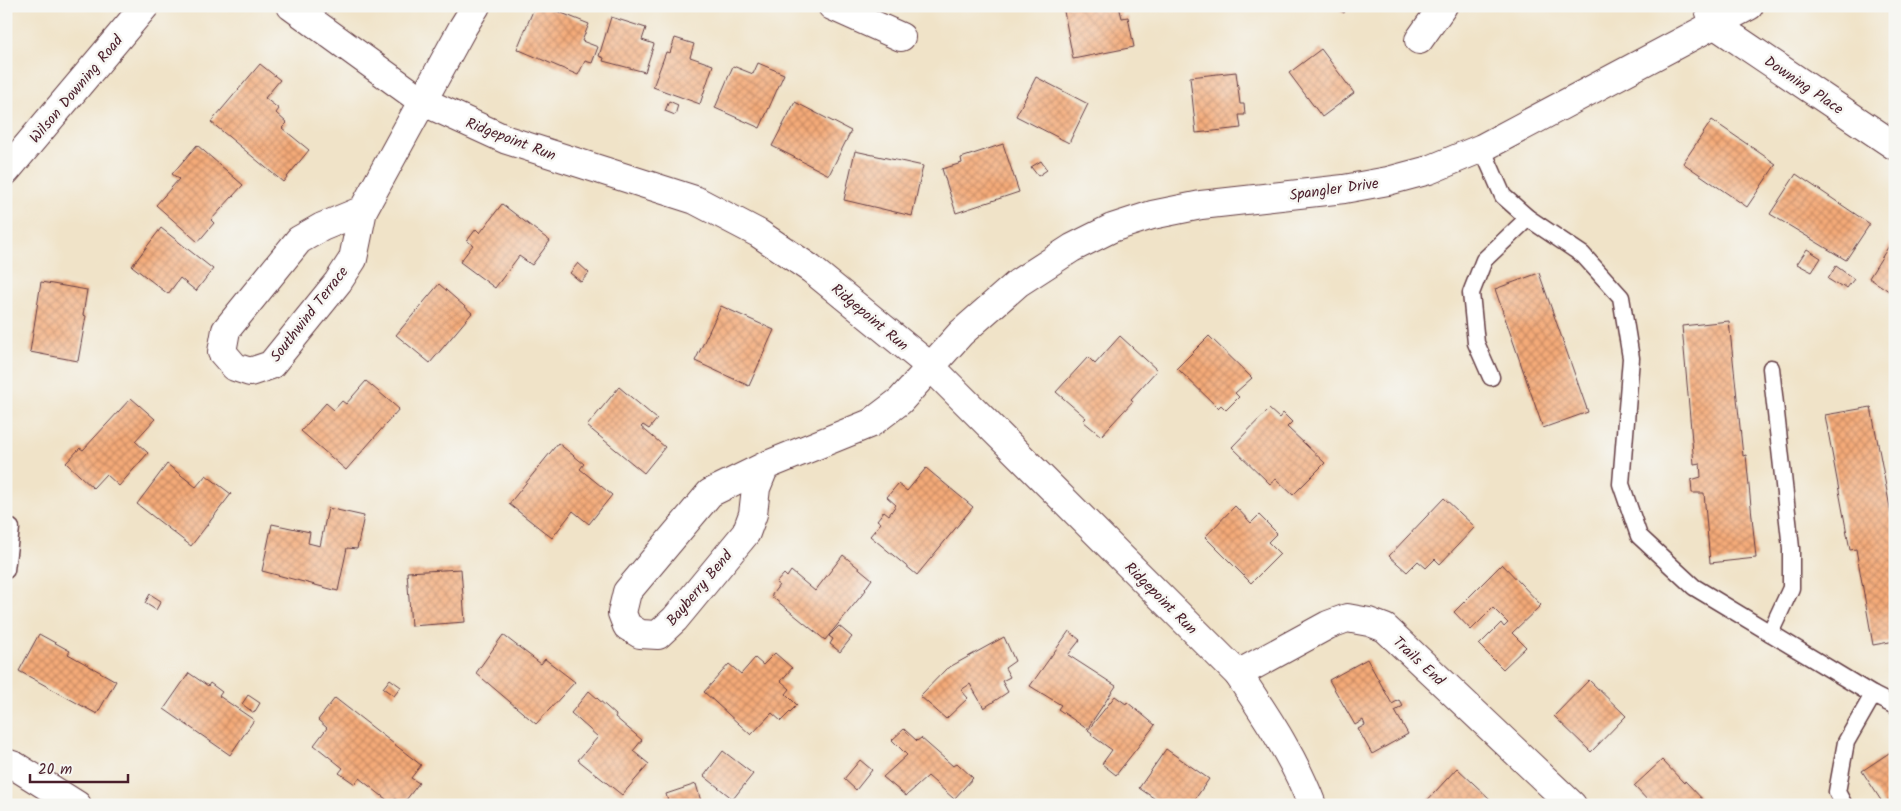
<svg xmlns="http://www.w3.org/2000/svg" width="1901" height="811" font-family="Kalam,sans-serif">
  <defs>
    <pattern id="building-cross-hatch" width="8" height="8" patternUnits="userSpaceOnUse" patternTransform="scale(1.25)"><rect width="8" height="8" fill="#f4aa78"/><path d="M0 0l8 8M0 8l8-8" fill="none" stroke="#c88a63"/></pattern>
  </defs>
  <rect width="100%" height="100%" fill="#f6f6f2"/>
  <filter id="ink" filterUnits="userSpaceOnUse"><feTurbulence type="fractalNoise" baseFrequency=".02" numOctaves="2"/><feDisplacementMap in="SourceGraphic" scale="10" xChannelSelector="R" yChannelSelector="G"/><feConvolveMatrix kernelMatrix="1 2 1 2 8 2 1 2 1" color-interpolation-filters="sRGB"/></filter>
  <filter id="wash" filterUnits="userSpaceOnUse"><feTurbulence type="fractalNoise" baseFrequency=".0096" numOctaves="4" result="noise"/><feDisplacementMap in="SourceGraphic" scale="20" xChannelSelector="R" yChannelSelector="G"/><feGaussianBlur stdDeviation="1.12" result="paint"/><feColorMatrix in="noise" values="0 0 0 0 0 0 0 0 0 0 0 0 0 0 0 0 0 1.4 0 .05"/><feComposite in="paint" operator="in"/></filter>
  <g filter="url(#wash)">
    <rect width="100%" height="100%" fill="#f0e3c8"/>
    <g id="blocks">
      <g fill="url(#building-cross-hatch)">
        <polygon points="535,6 544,6 589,24 582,41 598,47 592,63 585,61 578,75 517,49"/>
        <polygon points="1063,6 1119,6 1122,18 1128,17 1134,47 1073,59"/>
        <polygon points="1334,6 1348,6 1344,13"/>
        <polygon points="611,17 646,28 642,40 654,44 645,72 603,61 604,58 599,56"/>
        <polygon points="675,38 694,44 690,57 713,65 700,104 653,87 666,52 670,53"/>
        <polygon points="1321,49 1354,93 1322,117 1289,73"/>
        <polygon points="758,63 784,74 760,128 715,108 733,66 753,74"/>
        <polygon points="260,64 280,80 265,98 279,109 276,113 287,123 282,128 309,150 283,182 211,122"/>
        <polygon points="1236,72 1240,104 1244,104 1245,115 1239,115 1241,128 1196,133 1190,77"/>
        <polygon points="1036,77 1088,104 1069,143 1016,116"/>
        <polygon points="669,101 678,105 675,115 665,111"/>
        <polygon points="795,102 851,131 829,175 772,146"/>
        <polygon points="1712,120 1776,164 1747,207 1683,163"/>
        <polygon points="1003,144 1019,192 956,213 942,169 962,163 961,158"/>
        <polygon points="197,145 243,185 211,220 214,223 198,242 156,205 179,179 172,174"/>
        <polygon points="855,151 923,166 912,216 844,200"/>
        <polygon points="1041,161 1047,170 1038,176 1031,167"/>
        <polygon points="1796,174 1870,224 1846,260 1770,214"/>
        <polygon points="502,204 550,241 532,265 519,256 495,288 460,262 473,245 467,241 476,229 480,233"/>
        <polygon points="161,228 213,269 196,291 180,278 168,294 132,266"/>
        <polygon points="1892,241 1895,243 1895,295 1869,278"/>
        <polygon points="1807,249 1821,258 1812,272 1797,264"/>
        <polygon points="578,263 589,273 581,282 570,273"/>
        <polygon points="1836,266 1854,279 1847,288 1843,285 1841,287 1828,279"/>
        <polygon points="1539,273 1588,412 1543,428 1495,289"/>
        <polygon points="41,282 87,290 83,315 86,316 78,361 30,352"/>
        <polygon points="439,284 472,313 430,363 396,335"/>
        <polygon points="721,306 774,330 749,386 695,361"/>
        <polygon points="1729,321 1743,456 1746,455 1756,558 1710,563 1704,493 1692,493 1691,480 1701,477 1700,463 1694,464 1682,326"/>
        <polygon points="1120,336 1157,370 1131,399 1133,401 1101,436 1083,421 1086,418 1056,392 1088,357 1095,364"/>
        <polygon points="1209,336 1252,378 1235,393 1239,397 1226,410 1221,405 1218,408 1177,368"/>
        <polygon points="366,381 399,409 346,470 301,431 326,403 334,410 342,401 346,404"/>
        <polygon points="619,387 657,419 649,429 643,425 641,427 665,447 644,473 587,426"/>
        <polygon points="131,398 155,419 135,441 148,453 119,486 106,474 93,488 66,463 80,448 83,450"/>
        <polygon points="1871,407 1895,534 1895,641 1873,645 1856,549 1850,550 1825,415"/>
        <polygon points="1269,409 1279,418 1283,413 1292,422 1287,427 1325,463 1293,495 1276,479 1270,484 1232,447"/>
        <polygon points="558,443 584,464 580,469 612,495 589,524 573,511 552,538 509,504"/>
        <polygon points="167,464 196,487 206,475 231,494 191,546 137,504"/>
        <polygon points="926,468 973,507 917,575 870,536 881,523 877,520 884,511 889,515 896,505 887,497 898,484 907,491"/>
        <polygon points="1444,498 1475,527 1440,564 1435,559 1426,568 1418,561 1407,572 1389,556"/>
        <polygon points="1235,506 1251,523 1259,515 1277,533 1268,542 1280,554 1251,583 1205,537"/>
        <polygon points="328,508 364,516 357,549 347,548 338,591 262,571 272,524 310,532 308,543 320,546"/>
        <polygon points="843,555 872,579 865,589 866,590 825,640 771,596 779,585 776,583 784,574 787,577 791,571 815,591"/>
        <polygon points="1502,564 1541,605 1512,633 1526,647 1503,669 1479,645 1501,623 1504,627 1508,623 1493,608 1471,630 1454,612"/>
        <polygon points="461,569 465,622 411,626 407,572"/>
        <polygon points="150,594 161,601 156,610 145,603"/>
        <polygon points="839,626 852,637 840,652 830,644 833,639 829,636"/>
        <polygon points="1069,631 1080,640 1068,655 1116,686 1087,729 1058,709 1061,705 1030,686"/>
        <polygon points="39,634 70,651 68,654 116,681 97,714 19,671"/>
        <polygon points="503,635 541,664 545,659 575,682 536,724 476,673"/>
        <polygon points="1004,637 1015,661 1005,668 1010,677 1002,681 1008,692 984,708 970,684 961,690 968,698 946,719 920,696 946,669"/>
        <polygon points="775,653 792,668 781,681 790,689 786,694 797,705 781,721 772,713 751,735 704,692 729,664 741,674 755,658 763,665"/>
        <polygon points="1367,659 1392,704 1399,700 1403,706 1395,711 1408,734 1372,754 1358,729 1365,725 1363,720 1355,725 1329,680"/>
        <polygon points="189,673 208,686 210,683 222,692 219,696 254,720 230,755 164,709"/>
        <polygon points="390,679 401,687 394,696 383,688"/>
        <polygon points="1589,680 1626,716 1591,752 1554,716"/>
        <polygon points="589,691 616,715 615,717 642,740 633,751 649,764 622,795 578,760 598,737 571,713"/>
        <polygon points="248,695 260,703 254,713 242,704"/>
        <polygon points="1115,696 1126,704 1127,702 1155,725 1116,775 1102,764 1112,750 1091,735 1092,733 1088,730"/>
        <polygon points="335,698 421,765 411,778 419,783 403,804 395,799 391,803 359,778 355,784 339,773 343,768 314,745 327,728 318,720"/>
        <polygon points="904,729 917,741 921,738 953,766 957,763 973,778 954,799 928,776 906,796 883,777 907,755 892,740"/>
        <polygon points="1166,749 1209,779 1191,805 1164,805 1139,788"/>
        <polygon points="1895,749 1895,805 1884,805 1862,771"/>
        <polygon points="723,751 753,774 733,799 704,776"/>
        <polygon points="860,760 872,770 856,790 844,779"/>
        <polygon points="1662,760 1684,783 1685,781 1708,805 1652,805 1634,786"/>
        <polygon points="1457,768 1490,799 1484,805 1423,805"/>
        <polygon points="696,784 702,805 669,805 666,794"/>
        <polygon points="737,800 738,805 725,805 725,804"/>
      </g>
    </g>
  </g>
  <g filter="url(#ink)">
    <use href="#blocks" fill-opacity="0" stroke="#633c43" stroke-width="1"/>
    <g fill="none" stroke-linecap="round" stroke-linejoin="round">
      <defs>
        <g id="service">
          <polyline points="1482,148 1503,196 1528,218 1583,255 1621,297 1631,358 1621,484 1639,536 1694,587 1873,695 1895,706"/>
          <polyline points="1491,377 1476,343 1471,293 1484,260 1528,218"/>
          <polyline points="6,570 11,528"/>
          <polyline points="1770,633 1791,588 1791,548 1771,368"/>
          <polyline points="1844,805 1837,792 1846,742 1873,695"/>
        </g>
        <g id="minor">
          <path d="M291,6L422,101L507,140L695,200L758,233L811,269L931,367L1238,674C1266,716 1294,757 1312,805"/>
          <polyline points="832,6 901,37"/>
          <polyline points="1709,9 1714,24 1895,146"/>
          <polyline points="1419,40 1443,6"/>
          <polyline points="363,210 322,227 299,240 226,330 222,352 235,367 250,372 271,365 338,282 353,259 363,210 463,27 476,6"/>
          <polyline points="765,466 756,488 753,514 746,533 675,619 658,635 640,634 627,626 622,613 627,592 710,493 765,466 871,423 900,401 961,333 1018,283 1072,248 1112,228 1152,215 1201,205 1344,189 1388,181 1429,170 1482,148 1749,6"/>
          <polyline points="1238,674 1328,625 1347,618 1369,622 1385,628 1572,805"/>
          <polyline points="6,763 15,766 77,805"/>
        </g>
        <polyline id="tertiary" points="6,171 145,6"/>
      </defs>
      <use href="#service" stroke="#633c43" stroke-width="19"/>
      <use href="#minor" stroke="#633c43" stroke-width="30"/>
      <use href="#tertiary" stroke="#633c43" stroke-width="30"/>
      <use href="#service" stroke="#fff" stroke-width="16"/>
      <use href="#minor" stroke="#fff" stroke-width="28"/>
      <use href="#tertiary" stroke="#fff" stroke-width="28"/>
    </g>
  </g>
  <g text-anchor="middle" stroke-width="5" stroke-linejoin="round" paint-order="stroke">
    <g font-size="15" fill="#4a1f2b" stroke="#f6f6f2">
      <text transform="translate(1804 85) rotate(34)" y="5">Downing Place</text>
      <text transform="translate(76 89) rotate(-50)" y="5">Wilson Downing Road</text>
      <text transform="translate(511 139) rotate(21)" y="5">Ridgepoint Run</text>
      <text transform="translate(1334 189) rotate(-8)" y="5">Spangler Drive</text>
      <text transform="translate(309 314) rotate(-52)" y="5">Southwind Terrace</text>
      <text transform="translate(870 317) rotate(40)" y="5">Ridgepoint Run</text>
      <text transform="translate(699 588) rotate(-50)" y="5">Bayberry Bend</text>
      <text transform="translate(1161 598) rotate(45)" y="5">Ridgepoint Run</text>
      <text transform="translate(1419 661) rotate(43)" y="5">Trails End</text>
    </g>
  </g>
  <rect width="1901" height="811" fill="none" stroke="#f6f6f2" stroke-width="25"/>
  <path d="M30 774v8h98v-8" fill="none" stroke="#4a1f2b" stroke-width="2.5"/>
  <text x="38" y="774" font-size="15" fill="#4a1f2b" stroke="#f6f6f2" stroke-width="4" paint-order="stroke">20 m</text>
</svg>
